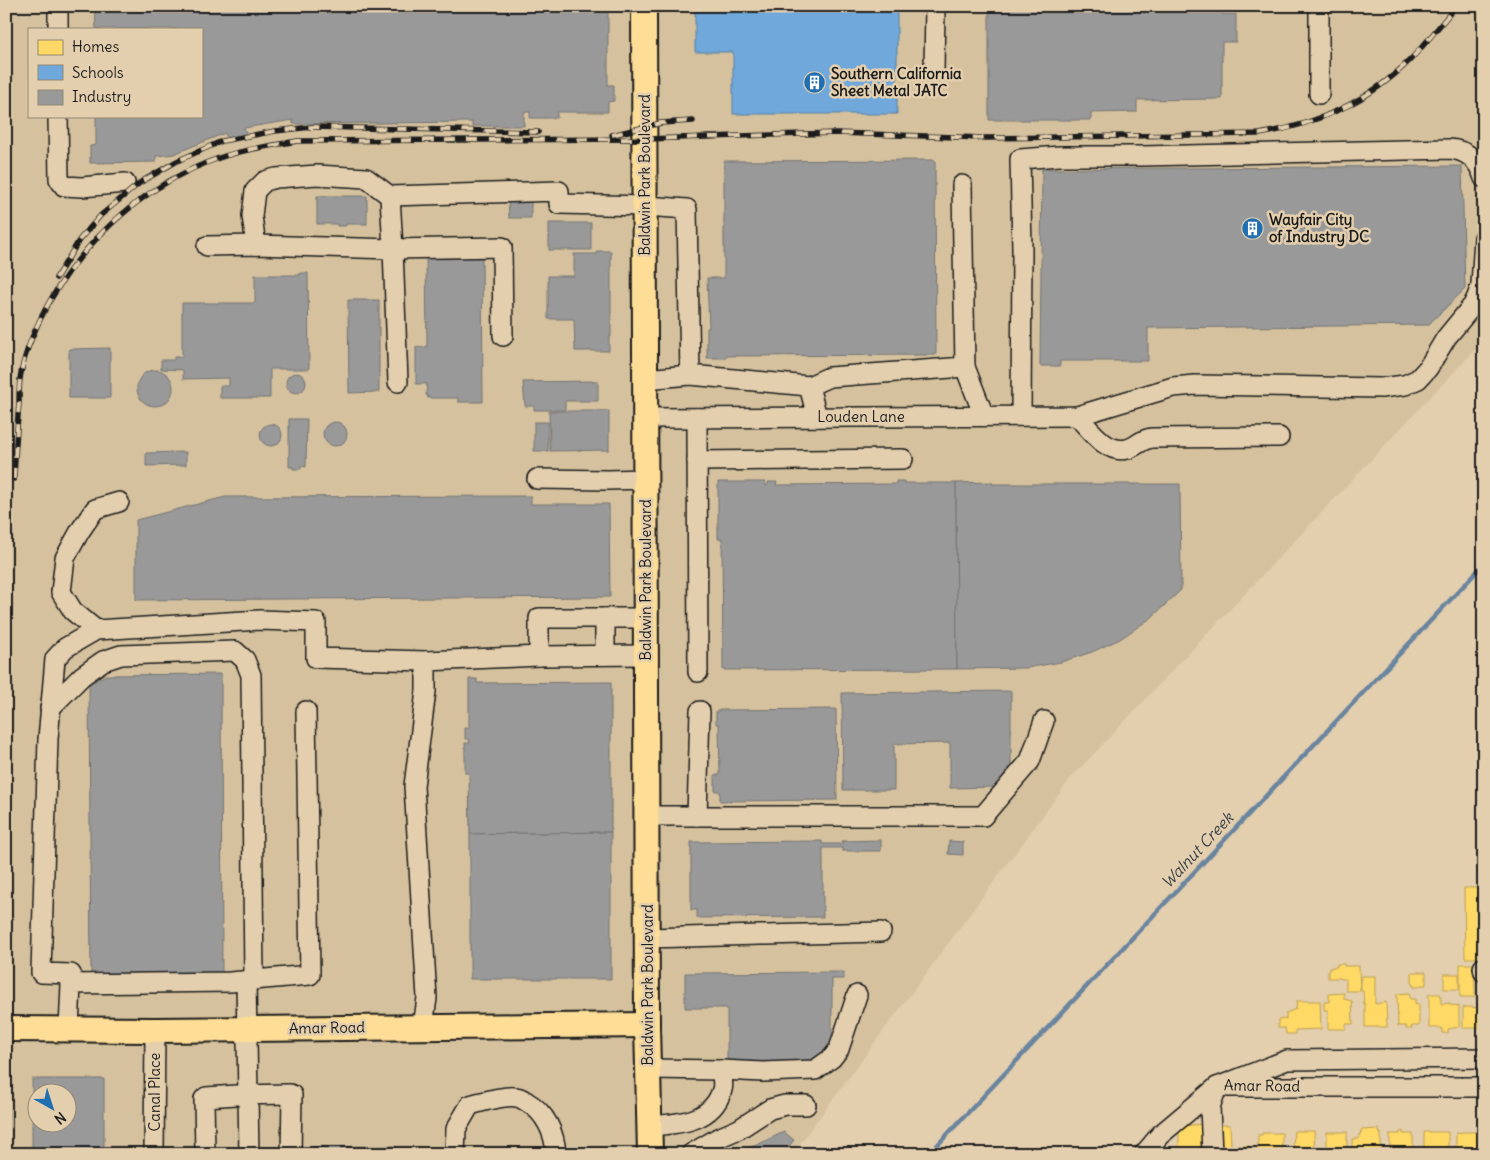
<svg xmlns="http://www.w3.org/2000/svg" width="1490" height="1160" font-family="Delius,sans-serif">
  <rect width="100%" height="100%" fill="#e3cead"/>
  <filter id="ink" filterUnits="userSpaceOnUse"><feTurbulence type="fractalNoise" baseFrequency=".02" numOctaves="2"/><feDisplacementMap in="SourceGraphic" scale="10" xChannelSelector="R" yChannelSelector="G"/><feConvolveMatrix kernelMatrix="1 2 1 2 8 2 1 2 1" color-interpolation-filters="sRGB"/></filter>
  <g filter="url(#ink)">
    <path fill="#d5c19d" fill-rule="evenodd" d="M6,6H1484V340L1070,779L792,1154H7L6,1096V170H10ZM29,29H201V116H29ZM38,1092H68V1122H38Z"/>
    <g fill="#ffd966" stroke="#bba050">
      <polygon points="1464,888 1484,888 1484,958 1465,958"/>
      <polygon points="1337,964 1344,964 1344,966 1359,966 1360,991 1346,991 1346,979 1341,979 1341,978 1328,978 1328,971 1329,971 1329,968 1332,968 1332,967 1337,967"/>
      <polygon points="1460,964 1474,964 1475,997 1460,997"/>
      <polygon points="1412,972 1426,972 1426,985 1420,985 1419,987 1414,987 1414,985 1412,985"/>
      <rect x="1444" y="974" width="15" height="15"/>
      <polygon points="1361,976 1375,976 1375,1004 1386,1002 1387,1027 1365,1027 1365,1004 1364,1004 1363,991 1361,991"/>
      <polygon points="1344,993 1344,999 1352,1001 1353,1024 1346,1024 1346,1029 1328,1029 1328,1010 1324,1010 1324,1002 1329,1002 1329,994"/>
      <polygon points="1409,993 1410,999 1415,999 1415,1005 1419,1004 1419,1026 1411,1026 1412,1029 1406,1029 1406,1026 1398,1026 1397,994"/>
      <polygon points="1429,994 1440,994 1441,996 1441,1004 1450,1003 1450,1005 1459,1006 1459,1027 1448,1029 1448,1033 1442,1033 1442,1028 1429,1028"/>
      <polygon points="1297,1001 1320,1001 1321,1029 1295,1030 1295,1034 1286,1034 1285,1028 1278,1028 1278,1020 1286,1019 1286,1013 1296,1009"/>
      <polygon points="1467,1007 1484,1008 1484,1023 1479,1023 1479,1028 1463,1028 1463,1008"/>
      <polygon points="1204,1124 1204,1154 1179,1154 1179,1126"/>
      <polygon points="1215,1125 1230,1125 1231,1146 1249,1146 1249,1154 1215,1154"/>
      <polygon points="1379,1129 1379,1133 1381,1133 1381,1154 1369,1154 1369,1152 1352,1154 1352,1139 1359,1139 1359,1134 1361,1134 1361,1130"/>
      <polygon points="1294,1131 1314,1131 1315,1154 1293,1154"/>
      <polygon points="1403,1131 1403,1134 1413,1134 1413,1154 1390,1153 1390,1134 1400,1134 1400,1132"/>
      <rect x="1327" y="1132" width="20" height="22"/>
      <polygon points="1424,1132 1448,1132 1448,1150 1432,1150 1433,1154 1424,1154"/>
      <polygon points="1463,1132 1484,1132 1484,1152 1472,1152 1472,1153 1469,1154 1469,1152 1463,1152 1463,1150 1456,1150 1456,1133"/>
      <polygon points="1262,1133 1282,1133 1282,1154 1258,1154 1258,1135 1262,1135"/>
    </g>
    <polygon fill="#6fa8dc" stroke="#567ea2" points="695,6 897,6 897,114 733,114 733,52 695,52"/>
    <g fill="#999" stroke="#747474" fill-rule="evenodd">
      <polygon points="95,6 608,6 608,85 614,85 614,101 608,102 608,112 557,112 557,118 530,118 530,112 524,112 524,126 472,126 472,122 293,124 293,120 244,128 246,133 227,139 225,133 174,154 156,156 156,162 90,163 90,146 96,145 96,116 201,116 201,29 96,29"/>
      <polygon points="989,6 1222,6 1222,14 1236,14 1236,42 1222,42 1222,99 1137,100 1137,112 1091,113 1091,120 989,120"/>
      <polygon points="935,160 936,355 726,356 726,358 707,358 707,328 709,328 707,278 724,278 724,161"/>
      <polygon points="1462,166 1465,289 1428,325 1148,328 1148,361 1060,361 1060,366 1040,366 1042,169"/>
      <polygon points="317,196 367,196 367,224 346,224 346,226 337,226 337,224 317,224"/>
      <polygon points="508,198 531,198 531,218 509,218"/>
      <rect x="549" y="223" width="42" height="27"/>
      <polygon points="597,251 611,251 611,337 609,337 609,351 575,351 574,319 548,319 548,276 574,276 574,254 597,254"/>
      <polygon points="426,256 482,256 483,402 458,402 458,398 428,398 427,395 426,395 427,384 416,384 416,347 427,347"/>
      <polygon points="300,273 308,273 309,369 270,369 270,398 220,398 220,386 229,386 229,378 183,379 183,370 161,369 161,360 174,360 174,357 182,357 182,303 255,303 255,275 300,275"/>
      <polygon points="348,300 379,300 379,392 349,393"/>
      <polygon points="110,348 110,398 69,398 69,349"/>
      <circle cx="155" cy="388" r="18"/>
      <circle cx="296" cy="383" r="10"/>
      <polygon points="598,381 598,401 565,401 565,410 534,410 534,406 525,406 523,382"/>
      <polygon points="549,411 609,411 609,450 550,451"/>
      <polygon points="289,419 307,419 306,467 301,466 301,469 293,469 293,467 289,467"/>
      <circle cx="335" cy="434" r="12"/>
      <rect x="534" y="422" width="14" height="29"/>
      <circle cx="271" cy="435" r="11"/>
      <polygon points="186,452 186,465 146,466 146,453"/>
      <polygon points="896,481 904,481 904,484 905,484 905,483 956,483 957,669 723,670 722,539 718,539 718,482 765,482 765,485 768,485 768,482 777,482 776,485 896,484"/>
      <polygon points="992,482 992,484 1180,484 1181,590 1151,618 1120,639 1092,652 1061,662 1026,668 957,669 956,483"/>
      <polygon points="531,496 531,504 609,504 610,597 136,600 136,520 225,497"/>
      <polygon points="221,674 222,979 91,980 89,684 106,675"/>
      <polygon points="469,679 477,679 477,683 611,682 611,832 470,834 469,773 465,773 465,743 470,743 469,739 465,739 465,728 469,728"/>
      <polygon points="1011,691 1011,765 995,787 950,788 950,743 894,744 894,790 843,790 842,693"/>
      <polygon points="836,709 837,800 720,801 720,791 715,791 715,775 720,775 719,724 716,724 716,711 719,711 719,710"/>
      <polygon points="611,832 611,979 470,979 470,834"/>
      <polygon points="881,840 881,851 842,851 842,848 823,848 823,917 697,918 697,910 691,910 691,842 822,841 822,844 842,844 842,841"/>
      <polygon points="949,841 963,842 963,855 948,854"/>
      <polygon points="844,972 844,979 832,979 832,1043 817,1063 727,1063 727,1008 685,1008 685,973"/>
      <path d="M32,1079H104V1154H32ZM38,1092H68V1122H38Z"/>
      <polygon points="784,1132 794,1140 783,1154 736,1154"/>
      <polygon points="396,1146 396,1154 313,1154 313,1147"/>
    </g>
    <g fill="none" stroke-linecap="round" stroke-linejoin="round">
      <polyline stroke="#69849f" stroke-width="4.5" points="929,1154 1484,564"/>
      <defs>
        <g id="minor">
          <polyline points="58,6 58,29"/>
          <polyline points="934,71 935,6"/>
          <polyline points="1319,94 1319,6"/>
          <polyline points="58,116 59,179 64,186 82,187 125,183"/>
          <polyline points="256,245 252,216 255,191 265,181 276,178 317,175 366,178 390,196"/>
          <polyline points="207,246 256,245 393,249 398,382"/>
          <polyline points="503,336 502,247 393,249 390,196 559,191 559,204 646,206 687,209 690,375 809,386 817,417"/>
          <polyline points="965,367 984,416"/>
          <polyline points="645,379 690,375"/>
          <polyline points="809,386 829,377 965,367 962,185"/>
          <path d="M1021,416L1022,249L1020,159L1060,156H1142L1449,149C1467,150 1479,161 1484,178"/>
          <path d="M1077,416C1090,429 1106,454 1127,449C1136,447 1141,439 1152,438L1279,437"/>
          <polyline points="645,418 1077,416 1173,387 1195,385 1381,388 1405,385 1418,379 1428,368 1446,338 1473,305 1477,297 1481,285 1484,238"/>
          <polyline points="697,418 698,672"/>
          <polyline points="697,461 903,459"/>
          <polyline points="537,479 608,480 646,479"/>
          <polyline points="96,630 73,611 61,592 65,558 80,531 95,509 119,502"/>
          <polyline points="605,655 605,618"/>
          <polyline points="539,656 539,618 646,618"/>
          <polyline points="50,708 82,676 103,661 121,655 235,651 245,660 251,675 254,980"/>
          <polyline points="647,816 983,816 1030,761 1044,721"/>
          <polyline points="697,816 700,711"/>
          <polyline points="647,938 881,932"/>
          <polyline points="1483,968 1484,972"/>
          <polyline points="246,981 249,1154"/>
          <polyline points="71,984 71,974 41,973 48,739 55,659 65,648 96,630 260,620 316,622 316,658 426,661"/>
          <polyline points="423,1027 427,998 414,786 426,691 426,661 539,656 646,655"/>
          <polyline points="69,1029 71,984 230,982 310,975 306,711"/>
          <polyline points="648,1069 721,1070 763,1072 815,1070 832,1058 839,1049 857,995"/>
          <polyline points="1228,1087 1484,1087"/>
          <path d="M649,1126C677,1124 712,1123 722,1090C724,1084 722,1076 721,1070"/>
          <polyline points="154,1154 155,1030"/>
          <polyline points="205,1154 204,1099 206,1097 237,1095 290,1094 292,1095 291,1154"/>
          <path d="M455,1154L456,1129L470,1105C481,1102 506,1095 516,1097C520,1097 524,1100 527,1102C545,1112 555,1133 556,1154"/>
          <polyline points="691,1154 718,1138 739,1129 770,1109 785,1105 806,1105"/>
          <polyline points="1144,1154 1160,1135 1217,1087 1287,1060 1484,1058"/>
          <polyline points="1212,1154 1210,1107 1217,1087"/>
        </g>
        <g id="major">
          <polyline points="644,6 647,1025 650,1154"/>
          <polyline points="6,1029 155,1030 647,1025"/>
        </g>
      </defs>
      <use href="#minor" stroke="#1c1c1c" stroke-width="22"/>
      <use href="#major" stroke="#1c1c1c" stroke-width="28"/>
      <use href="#minor" stroke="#e3cead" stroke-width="19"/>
      <use href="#major" stroke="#fedd96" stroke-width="24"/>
      <defs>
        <g id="rail">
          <polyline points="612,135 661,123 693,121"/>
          <polyline points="56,278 80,239 101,215 141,182 177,161 222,141 275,131 312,127 538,132"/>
          <path d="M14,479C15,453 17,428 19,403C19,393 19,382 21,373C26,347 38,322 51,299C89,235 148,183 219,158C244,149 271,146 297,141L646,139L836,133L985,138L1259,134C1316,125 1370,101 1411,59C1427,42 1441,24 1456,6"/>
          <polyline points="6,1075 7,1154"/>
        </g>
      </defs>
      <use href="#rail" stroke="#1c1c1c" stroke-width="5.5"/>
      <use href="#rail" stroke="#e3cead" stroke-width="4" stroke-dasharray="11" stroke-linecap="butt"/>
    </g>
  </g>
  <defs>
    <symbol id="building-disc" viewBox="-11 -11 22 22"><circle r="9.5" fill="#1f6fb2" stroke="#e3cead"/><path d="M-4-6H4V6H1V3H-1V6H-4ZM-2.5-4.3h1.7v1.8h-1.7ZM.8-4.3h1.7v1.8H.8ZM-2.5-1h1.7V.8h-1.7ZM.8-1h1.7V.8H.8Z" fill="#fff"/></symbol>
  </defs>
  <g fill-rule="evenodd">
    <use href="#building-disc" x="802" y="70" width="25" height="25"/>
    <use href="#building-disc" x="1240" y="216" width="25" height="25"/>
  </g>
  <g text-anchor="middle" stroke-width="5" stroke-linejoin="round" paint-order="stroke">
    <g font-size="15" font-weight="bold" fill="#1c1c1c" stroke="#e3cead" text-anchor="start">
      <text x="831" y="79">Southern California<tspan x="831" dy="17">Sheet Metal JATC</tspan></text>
      <text x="1269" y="225">Wayfair City<tspan x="1269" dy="17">of Industry DC</tspan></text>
    </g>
    <g font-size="15" fill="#1c1c1c" stroke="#e3cead">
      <text transform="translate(645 175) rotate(-90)" y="5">Baldwin Park Boulevard</text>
      <text x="861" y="422">Louden Lane</text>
      <text transform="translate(646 580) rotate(-90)" y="5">Baldwin Park Boulevard</text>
      <text transform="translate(648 985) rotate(-90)" y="5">Baldwin Park Boulevard</text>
      <text transform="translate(327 1028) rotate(-1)" y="5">Amar Road</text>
      <text transform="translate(1262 1086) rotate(1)" y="5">Amar Road</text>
      <text transform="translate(155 1092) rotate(-90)" y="5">Canal Place</text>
    </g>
    <g font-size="16" font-style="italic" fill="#363f48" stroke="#e3cead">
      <text transform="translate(1197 850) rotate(-47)" y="6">Walnut Creek</text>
    </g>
  </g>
  <rect width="1490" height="1160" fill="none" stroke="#e3cead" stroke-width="25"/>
  <rect x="12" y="12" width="1465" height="1135" fill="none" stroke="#1c1c1c" stroke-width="2" filter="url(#ink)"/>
  <rect x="28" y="28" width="175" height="90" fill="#e3cead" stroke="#938773"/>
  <rect x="38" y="40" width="25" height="15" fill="#ffd966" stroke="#938773"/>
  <text x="72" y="52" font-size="15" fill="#1c1c1c">Homes</text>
  <rect x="38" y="65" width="25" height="15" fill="#6fa8dc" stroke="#938773"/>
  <text x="72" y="78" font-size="15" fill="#1c1c1c">Schools</text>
  <rect x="38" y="90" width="25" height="15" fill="#999999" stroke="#938773"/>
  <text x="72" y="102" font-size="15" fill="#1c1c1c">Industry</text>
  <g transform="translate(52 1108) rotate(141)"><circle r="24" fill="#e3cead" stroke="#938773"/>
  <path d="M0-4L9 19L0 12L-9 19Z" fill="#1f6fb2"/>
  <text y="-8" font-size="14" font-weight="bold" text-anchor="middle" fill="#1c1c1c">N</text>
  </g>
</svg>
